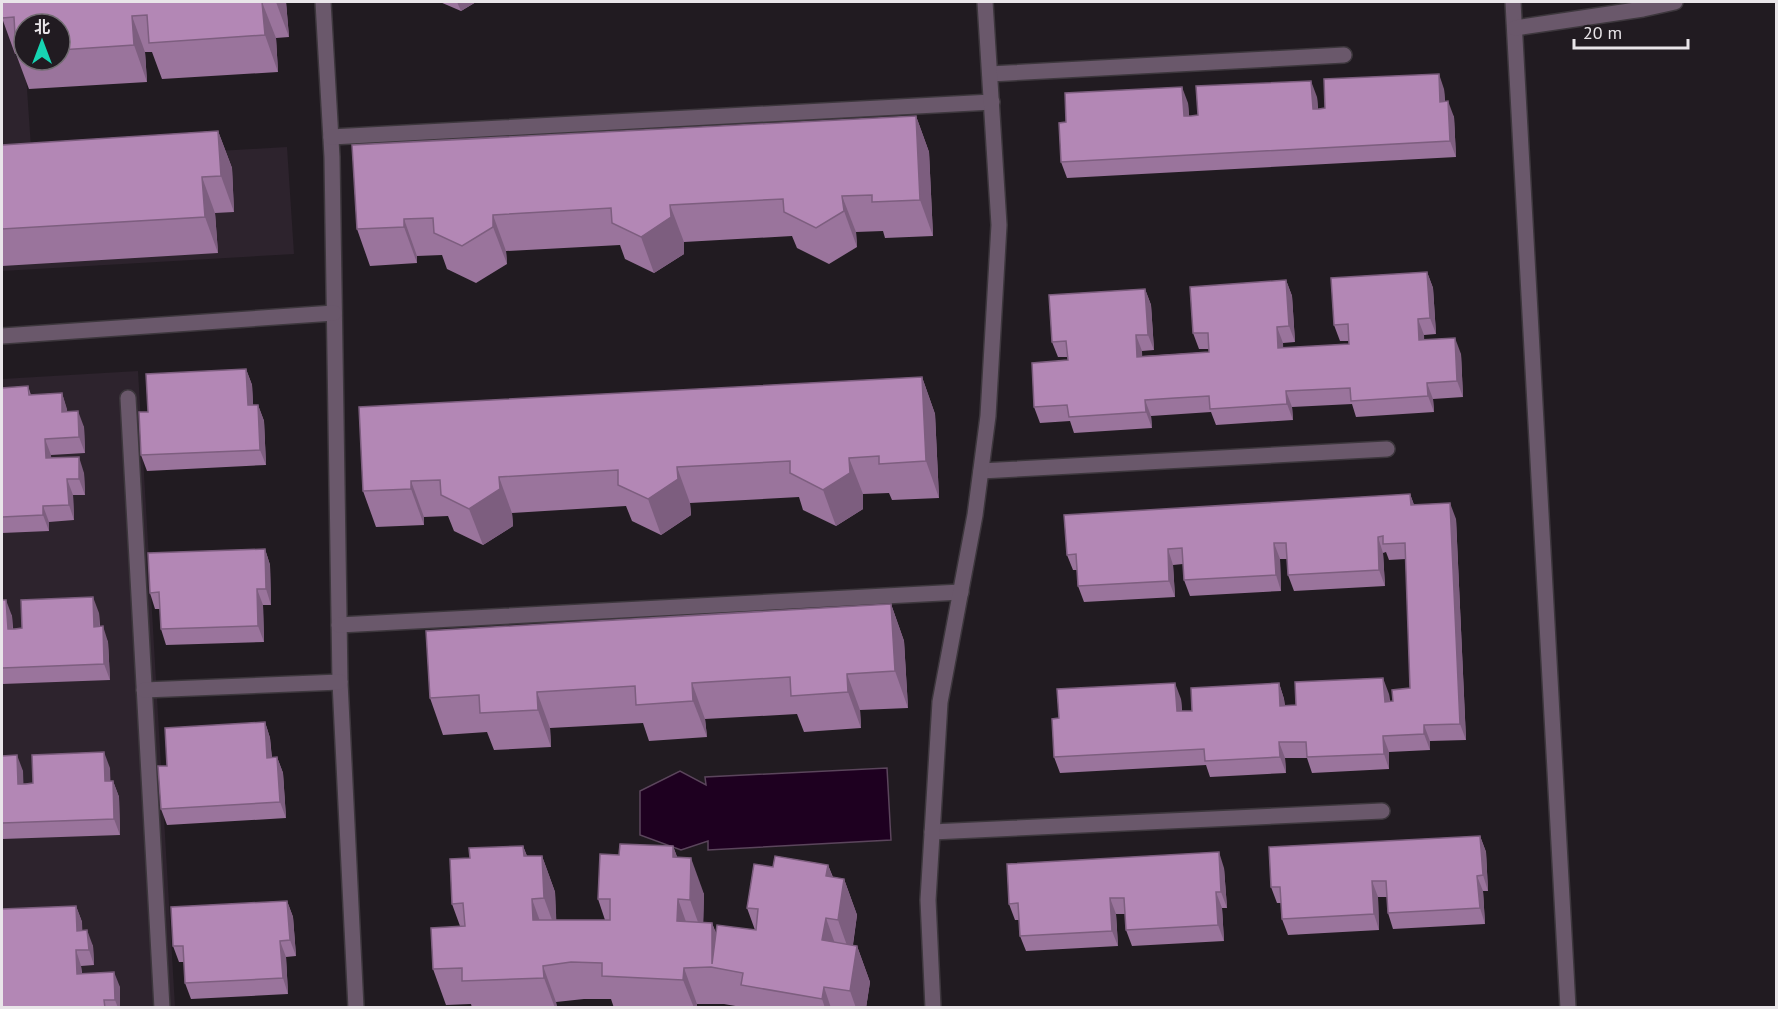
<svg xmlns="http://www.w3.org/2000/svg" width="1778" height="1009" font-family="'PT Sans','Noto Sans SC',sans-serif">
  <rect width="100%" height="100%" fill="#211b21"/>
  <g fill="#2d232d">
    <polygon points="2,2 25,60 32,162 287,147 294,254 2,271"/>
    <polygon points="138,371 175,1007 2,1008 2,379"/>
  </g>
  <polygon fill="#1e0020" stroke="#5b455c" stroke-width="1.5" points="887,768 891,840 708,850 708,841 681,850 640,835 640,791 680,771 706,785 705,777"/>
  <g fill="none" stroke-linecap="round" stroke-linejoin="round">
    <defs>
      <g id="minor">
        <polyline points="323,2 332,157 340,682 356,1008"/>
        <polyline points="1513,2 1568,1008"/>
        <polyline points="1515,28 1643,9 1675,2"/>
        <polyline points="990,74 1344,55"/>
        <polyline points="331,137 992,102"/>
        <polyline points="2,336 334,313"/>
        <polyline points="128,398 162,1008"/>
        <polyline points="981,471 1387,449"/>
        <polyline points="339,625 961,592"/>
        <polyline points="144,690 340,682"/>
        <polyline points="932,832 1382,811"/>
        <polyline points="933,1008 928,900 940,702 975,515 988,416 999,225 985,2"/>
      </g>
    </defs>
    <use href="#minor" stroke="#3d373d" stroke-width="18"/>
    <use href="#minor" stroke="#6a586b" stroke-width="15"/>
  </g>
  <g fill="#9a749c" fill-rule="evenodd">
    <path d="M2,2H286L289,37L276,38L278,72L162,79L152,52H145L147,82L29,89L16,54H15L2,18ZM24,24H60V60H24Z"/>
    <polygon points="440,2 476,2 461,11"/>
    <polygon points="1444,89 1445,102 1454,117 1456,157 1067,178 1061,162 1188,103 1189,116 1191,116 1317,97 1318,109 1319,109"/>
    <polygon points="916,116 929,152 933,236 885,238 883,231 856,232 857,247 829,264 797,248 792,236 684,242 684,254 654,273 625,259 620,245 506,251 507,264 476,283 447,269 442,255 417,256 417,263 370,266 357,229 352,145"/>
    <polygon points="218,131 232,168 234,212 215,213 218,253 2,266 2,145"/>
    <polygon points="1427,272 1433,288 1436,334 1424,335 1424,340 1461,354 1463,397 1433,399 1434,412 1356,417 1352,404 1292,407 1293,420 1216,425 1211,412 1151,416 1152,428 1074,433 1070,421 1040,423 1034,407 1068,360 1068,357 1058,357 1052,342 1145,289 1151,305 1154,350 1142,351 1142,356 1209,352 1209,349 1199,349 1193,333 1286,280 1292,296 1295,342 1283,343 1283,348 1349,344 1349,341 1340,341 1334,325"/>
    <polygon points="246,369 252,385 253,405 258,405 264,421 266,465 147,471 141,455 148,412"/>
    <polygon points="922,377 935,414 939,498 892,500 889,493 863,494 863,509 836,526 803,510 799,497 690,503 691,515 661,535 632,521 626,506 512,513 513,526 483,545 454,531 448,516 424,517 424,525 376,527 363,491"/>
    <polygon points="28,386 31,395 62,393 67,411 84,427 85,453 51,455 51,458 84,473 85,495 73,495 74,520 49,522 49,531 2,533 2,388"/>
    <polygon points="1410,494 1414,505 1456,519 1466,740 1430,741 1430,750 1389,752 1389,769 1312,773 1307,758 1285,758 1286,773 1210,777 1206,765 1060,773 1054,757 1059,718 1181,699 1182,711 1192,711 1279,683 1284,699 1285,706 1389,694 1390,701 1393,701 1410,688 1406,559 1389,560 1386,552 1383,553 1385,586 1294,591 1288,575 1287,559 1280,559 1281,591 1190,596 1184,580 1183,564 1173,565 1175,597 1084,602 1078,586 1077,570 1073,570 1067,555"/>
    <polygon points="265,549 270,565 271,605 263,605 264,642 166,645 161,629 160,609 155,609 150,593"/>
    <polygon points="2,600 12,616 13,629 22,628 99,613 100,626 108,642 110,680 2,684"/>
    <polygon points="891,604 904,641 908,708 860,710 861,728 804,732 797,714 705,719 707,737 649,741 643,723 550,728 551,747 494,750 487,732 443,735 430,698"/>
    <polygon points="265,722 270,738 272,758 277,757 283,773 286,818 167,825 161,809 167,766"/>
    <polygon points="2,756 23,771 23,784 33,783 110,768 110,781 113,781 119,797 120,835 2,839"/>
    <polygon points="1480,836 1486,852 1488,891 1483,891 1485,924 1393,929 1388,913 1387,897 1378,897 1379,930 1288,935 1282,919 1281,903 1277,903 1271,887"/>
    <polygon points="523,846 527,856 542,856 555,892 556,920 605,920 598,899 619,855 673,846 677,857 704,894 703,922 712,923 716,933 755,930 747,908 773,867 828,865 833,877 844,879 857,915 853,945 857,946 870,982 866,1008 747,1008 724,1004 697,1004 697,1008 614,1008 611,999 584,999 556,1002 557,1008 472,1008 471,1004 446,1005 433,969 460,926 452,904 470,858"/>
    <polygon points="1224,868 1227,908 1222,908 1224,941 1132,946 1126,930 1125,914 1116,914 1118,946 1026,951 1020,936 1019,920 1015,920 1009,904"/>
    <polygon points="287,901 293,917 296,956 286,957 288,994 191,999 185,983 184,962 179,962 173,946"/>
    <polygon points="76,906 82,922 82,930 93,946 94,965 81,966 82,973 120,987 120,1008 2,1008"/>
  </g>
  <g fill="#7d5e7f">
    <polygon points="262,2 276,38 278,72 265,35"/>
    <polygon points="276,2 286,2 289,37"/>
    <polygon points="457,2 476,2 461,11"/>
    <polygon points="132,16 145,52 147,82 134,45"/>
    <polygon points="1439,74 1444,89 1446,118 1440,102"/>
    <polygon points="1311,81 1317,97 1319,125 1313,109"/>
    <polygon points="1182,87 1188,103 1190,132 1184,116"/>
    <polygon points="1448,101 1454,117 1456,157 1450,141"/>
    <polygon points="916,116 929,152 933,236 920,200"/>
    <polygon points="218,131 232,168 234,212 221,176"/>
    <polygon points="202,177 215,213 218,253 205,217"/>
    <polygon points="842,196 856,232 857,247 844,211"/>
    <polygon points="670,205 684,242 684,254 654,273 641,237"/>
    <polygon points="493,215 506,251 507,264 493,227"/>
    <polygon points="404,219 417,256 417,263 404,227"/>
    <polygon points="1427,272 1433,288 1436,334 1430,318"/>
    <polygon points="1286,280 1292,296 1295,342 1289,326"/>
    <polygon points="1145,289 1151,305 1154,350 1148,335"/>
    <polygon points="1418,319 1424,335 1425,356 1419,340"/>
    <polygon points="1277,327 1283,343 1284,364 1278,348"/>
    <polygon points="1136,335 1142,351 1143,373 1137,357"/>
    <polygon points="1455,338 1461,354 1463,397 1457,381"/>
    <polygon points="246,369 252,385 254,421 248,405"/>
    <polygon points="922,377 935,414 939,498 926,461"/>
    <polygon points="1427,383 1433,399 1434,412 1428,396"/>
    <polygon points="1286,391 1292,407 1293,420 1287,404"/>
    <polygon points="62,393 67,409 68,428 62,412"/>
    <polygon points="1145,400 1151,416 1152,428 1146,412"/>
    <polygon points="258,405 264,421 266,465 260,450"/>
    <polygon points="78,411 84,427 85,453 79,437"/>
    <polygon points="45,439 51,455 52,474 46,458"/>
    <polygon points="79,457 84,473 85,495 79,479"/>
    <polygon points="849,458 863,494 863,509 836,526 823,490"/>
    <polygon points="677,467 690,503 691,515 661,535 648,499"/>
    <polygon points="499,477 512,513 513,526 483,545 469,509"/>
    <polygon points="67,479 73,495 74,520 69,505"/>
    <polygon points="411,481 424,517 424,525 411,489"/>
    <polygon points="1410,494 1416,510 1411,505"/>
    <polygon points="1450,503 1456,519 1466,740 1460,724"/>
    <polygon points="43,506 49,522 49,531 43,515"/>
    <polygon points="1378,537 1383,553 1385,586 1379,570"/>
    <polygon points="1274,543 1280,559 1281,591 1276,575"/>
    <polygon points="265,549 270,565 271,605 266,589"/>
    <polygon points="1168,549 1173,565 1175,597 1169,581"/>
    <polygon points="257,589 263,605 264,642 258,626"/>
    <polygon points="93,597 99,613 100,642 94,627"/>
    <polygon points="6,600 12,616 13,645 8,629"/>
    <polygon points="891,604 904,641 908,708 895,671"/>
    <polygon points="103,626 108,642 110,680 104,664"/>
    <polygon points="847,674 860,710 861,728 848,692"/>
    <polygon points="1383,678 1389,694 1390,718 1385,702"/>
    <polygon points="692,683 705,719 707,737 693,701"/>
    <polygon points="1175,683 1181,699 1183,727 1177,711"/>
    <polygon points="1279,683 1284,699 1286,722 1280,706"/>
    <polygon points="537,692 550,728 551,747 538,710"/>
    <polygon points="265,722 270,738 273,774 267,758"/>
    <polygon points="1424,725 1430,741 1430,750 1424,734"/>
    <polygon points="1383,736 1389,752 1389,769 1384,754"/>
    <polygon points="1279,742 1285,758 1286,773 1280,757"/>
    <polygon points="104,752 110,768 111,797 105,781"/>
    <polygon points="17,755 23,771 24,800 18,784"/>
    <polygon points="277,757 283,773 286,818 280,802"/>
    <polygon points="113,781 119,797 120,835 114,819"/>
    <polygon points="1480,836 1486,852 1488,891 1483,875"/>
    <polygon points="523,846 537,882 524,856"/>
    <polygon points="673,846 687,883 673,857"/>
    <polygon points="1219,852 1224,868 1227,908 1221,892"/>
    <polygon points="542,856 555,892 557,934 544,898"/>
    <polygon points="691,858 704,894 703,936 690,900"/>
    <polygon points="828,865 841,900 844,879 857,915 851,957 838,920 826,876"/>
    <polygon points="1477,876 1483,891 1485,924 1480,908"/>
    <polygon points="1372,881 1378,897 1379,930 1374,914"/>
    <polygon points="1216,892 1222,908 1224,941 1218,925"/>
    <polygon points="1110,898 1116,914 1118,946 1112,931"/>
    <polygon points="532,899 545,935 533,920"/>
    <polygon points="678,899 691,936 677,921"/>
    <polygon points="287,901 293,917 296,956 290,940"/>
    <polygon points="76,906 82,922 83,946 77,931"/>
    <polygon points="826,918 839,955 822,940"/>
    <polygon points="712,923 725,959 712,964"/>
    <polygon points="87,930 93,946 94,965 89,950"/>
    <polygon points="280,941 286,957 288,994 283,978"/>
    <polygon points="857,946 870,982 866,1008 856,1008 850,991"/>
    <polygon points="76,950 81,966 83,989 77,974"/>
    <polygon points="543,966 556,1002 557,1008 555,1008 544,978"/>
    <polygon points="684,968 697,1004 697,1008 694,1008 683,980"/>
    <polygon points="114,972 120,987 120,1008 118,1008 115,1000"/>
    <polygon points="824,987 831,1008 825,1008 822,999"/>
  </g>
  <g fill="#b387b5" stroke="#7d5e7f" stroke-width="1.5">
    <polygon points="2,2 262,2 265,35 149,43 147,15 132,16 134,45 60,50 60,24 24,24 24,53 16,53 14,17 2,18"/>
    <polygon points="1439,74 1440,102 1448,101 1450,141 1061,162 1059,123 1066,122 1065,93 1182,87 1184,116 1191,116 1198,115 1196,86 1311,81 1313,109 1319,109 1325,108 1324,79"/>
    <polygon points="916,116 920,200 872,202 872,195 842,196 844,211 816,228 784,212 783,199 670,205 671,217 641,237 612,223 611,208 493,215 493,227 462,246 434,233 433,218 404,219 404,227 357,229 352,145"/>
    <polygon points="218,131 221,176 202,177 205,217 2,229 2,145"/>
    <polygon points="1427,272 1430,318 1418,319 1419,340 1455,338 1457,381 1427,383 1428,396 1351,401 1350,388 1286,391 1287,404 1210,409 1209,396 1175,398 1145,400 1146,412 1069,417 1067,405 1034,407 1032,363 1068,360 1066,341 1052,342 1049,295 1145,289 1148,335 1136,335 1137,357 1209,352 1208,333 1193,333 1190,287 1286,280 1289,326 1277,327 1278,348 1349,344 1348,324 1334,325 1331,278"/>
    <polygon points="246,369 248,405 258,405 260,450 141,455 139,412 148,412 146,374"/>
    <polygon points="922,377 926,461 879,464 879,456 849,458 850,473 823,490 790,473 790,461 677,467 678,479 648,499 618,485 618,470 499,477 500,489 469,509 441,495 440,480 411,481 411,489 363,491 359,407"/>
    <polygon points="28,386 29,395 62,393 62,412 78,411 79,437 45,439 46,458 79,457 79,479 67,479 69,505 43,506 43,515 2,517 2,388"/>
    <polygon points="1410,494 1411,505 1450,503 1460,724 1424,725 1424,734 1383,736 1384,754 1307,757 1306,742 1279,742 1280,757 1205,761 1204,749 1054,757 1052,719 1059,718 1057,689 1175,683 1177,711 1192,711 1191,688 1279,683 1280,706 1296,705 1295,682 1383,678 1385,702 1393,701 1392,690 1410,688 1405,543 1383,544 1383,536 1378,537 1379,570 1288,575 1286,543 1274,543 1276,575 1184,580 1182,548 1168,549 1169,581 1078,586 1076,554 1067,555 1064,515"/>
    <polygon points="265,549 266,589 257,589 258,626 161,629 159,592 150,593 148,553"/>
    <polygon points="93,597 94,627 103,626 104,664 2,668 2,600 6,600 8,629 15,629 22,628 21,600"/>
    <polygon points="891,604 895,671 847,674 848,692 791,696 790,677 692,683 693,701 636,705 635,686 537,692 538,710 480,713 479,695 430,698 426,631"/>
    <polygon points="265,722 267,758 277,757 280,802 161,809 158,766 167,766 165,728"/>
    <polygon points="104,752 105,781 113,781 114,819 2,823 2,756 17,755 18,784 26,784 33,783 32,755"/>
    <polygon points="1480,836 1483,875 1477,876 1480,908 1388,913 1386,881 1372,881 1374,914 1282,919 1280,887 1271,887 1269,847"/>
    <polygon points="620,844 673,846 673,857 691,858 690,900 678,899 677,921 712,923 712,964 717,925 756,930 758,909 747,908 754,864 773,867 775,856 828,865 826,876 844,879 838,920 826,918 822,940 857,946 850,991 824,987 822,999 741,985 743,973 711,967 684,968 683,980 602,976 602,963 571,962 543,966 544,978 462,981 462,968 433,969 431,928 465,926 463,903 452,904 450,859 470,858 469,848 523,846 524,856 542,856 544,898 532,899 533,920 610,920 610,899 598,899 600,854 619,855"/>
    <polygon points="1219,852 1221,892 1216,892 1218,925 1126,930 1124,898 1110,898 1112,931 1020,936 1018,903 1009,904 1007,864"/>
    <polygon points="287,901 290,940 280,941 283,978 185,983 183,946 173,946 171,907"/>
    <polygon points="76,906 77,931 87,930 89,950 76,950 77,974 114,972 115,1000 104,1000 105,1008 2,1008 2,909"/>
  </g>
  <rect width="1778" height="1009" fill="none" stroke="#e9e5e9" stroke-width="6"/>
  <g transform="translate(42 42)"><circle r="28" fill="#211b21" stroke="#716c71" stroke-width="1.5"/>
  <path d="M0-4.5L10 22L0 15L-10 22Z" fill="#17d5b3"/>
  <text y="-9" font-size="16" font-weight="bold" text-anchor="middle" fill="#e9e5e9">北</text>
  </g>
  <path d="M1574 39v9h114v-9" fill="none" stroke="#e9e5e9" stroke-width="3"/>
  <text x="1583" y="39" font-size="18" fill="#e9e5e9" stroke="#211b21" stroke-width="4.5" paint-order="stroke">20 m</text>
</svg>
